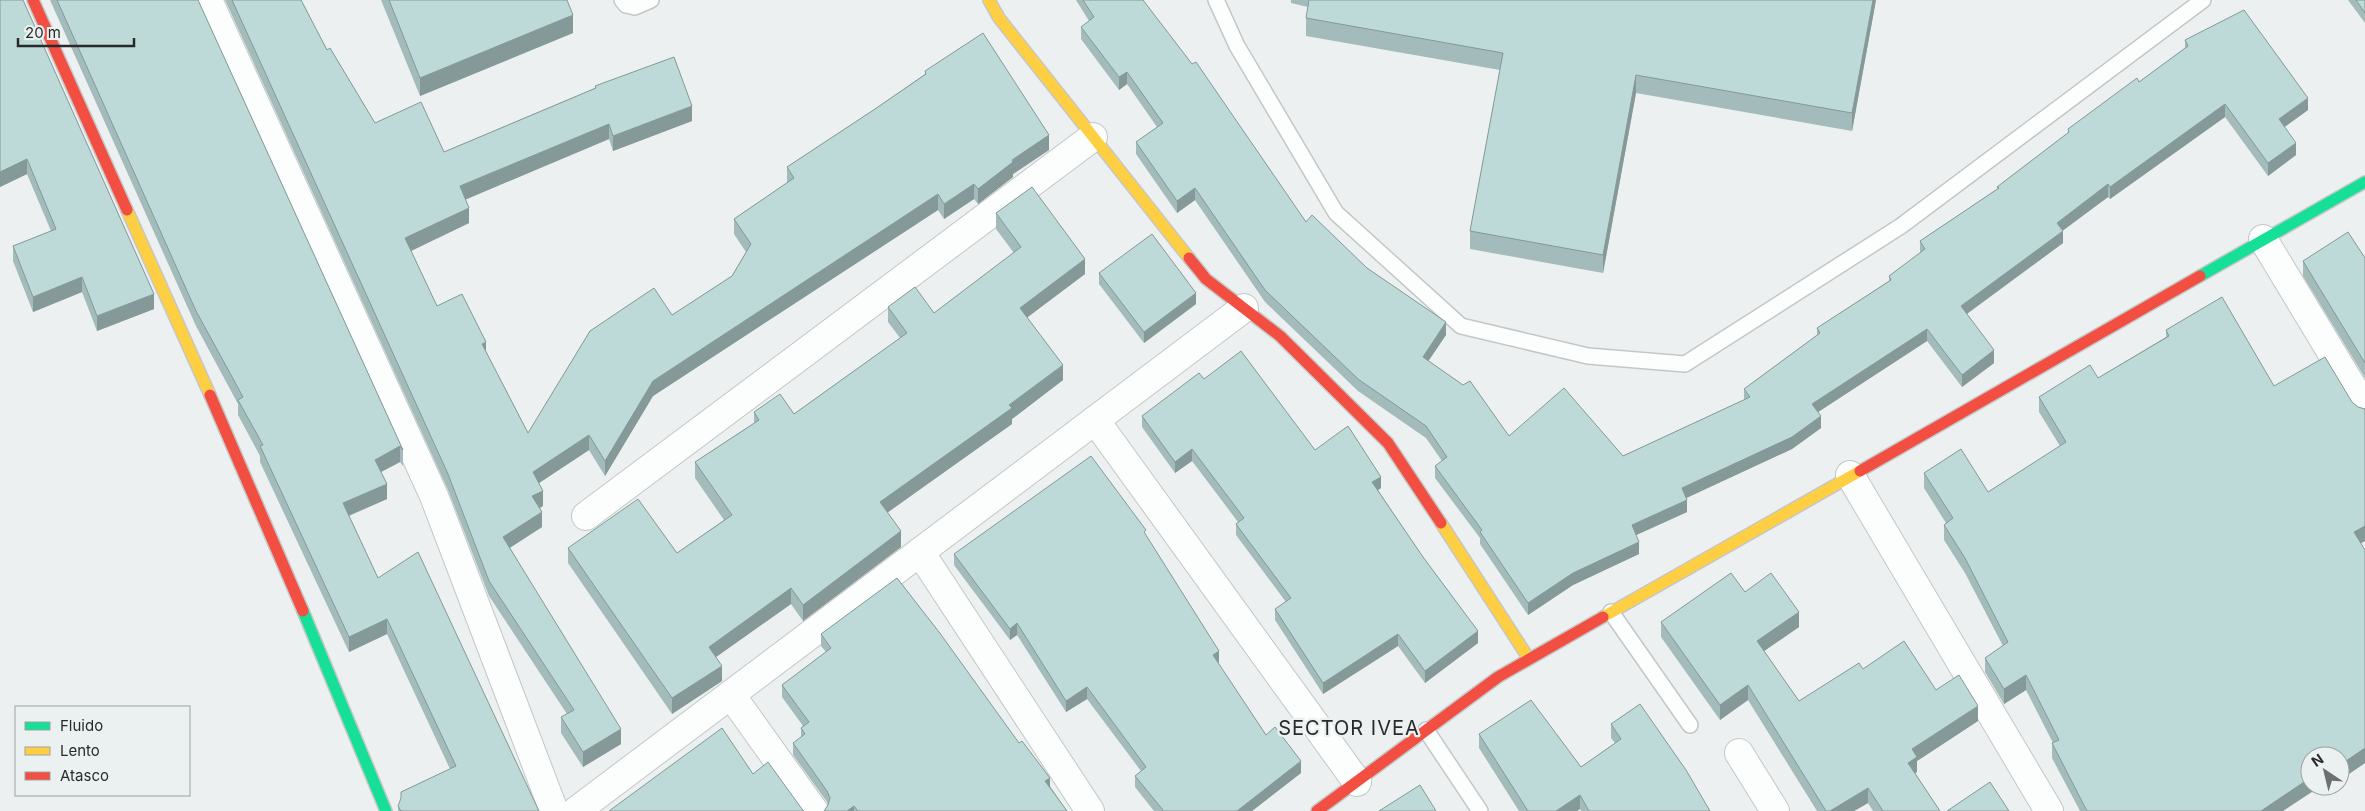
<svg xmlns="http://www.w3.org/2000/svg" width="2365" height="811" font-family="Inter,sans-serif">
  <rect width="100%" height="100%" fill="#ecf0f0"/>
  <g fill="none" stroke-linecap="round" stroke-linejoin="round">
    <defs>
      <g id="lane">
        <polyline points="622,0 626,5 635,7 651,0"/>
        <polyline points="1216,0 1237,46 1336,213 1461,326 1588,356 1685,364 1901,226 2203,0"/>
        <polyline points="1611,612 1690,725"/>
        <polyline points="1426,730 1480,811"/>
      </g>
      <g id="street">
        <polyline points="208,0 434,496 554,811"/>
        <polyline points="2263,239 2365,408"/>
        <polyline points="1095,420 1357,782"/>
        <polyline points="1850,475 2049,811"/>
        <polyline points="586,516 1093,137"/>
        <polyline points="920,552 1090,811"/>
        <polyline points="731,695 814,811"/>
        <polyline points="1739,753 1775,811"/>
        <polyline points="576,811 1244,308"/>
      </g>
      <g id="fast">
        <polyline points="2200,276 2365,182"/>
        <polyline points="303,611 386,811"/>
      </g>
      <g id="slow">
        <polyline points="989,0 999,18 1189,258"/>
        <polyline points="127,210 210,395"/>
        <polyline points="1441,523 1529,659"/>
        <polyline points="1603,617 1860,471"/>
      </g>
      <g id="jam">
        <polyline points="33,0 127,210"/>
        <polyline points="1189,258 1206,279 1280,336 1388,443 1441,523"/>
        <polyline points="210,395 303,611"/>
        <polyline points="1860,471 2200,276"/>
        <polyline points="1317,811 1498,677 1603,617"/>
      </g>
    </defs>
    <use href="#lane" stroke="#c5c7c7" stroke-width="18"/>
    <use href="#street" stroke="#c5c7c7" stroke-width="30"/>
    <use href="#fast" stroke="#c5c7c7" stroke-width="14"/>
    <use href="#slow" stroke="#c5c7c7" stroke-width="14"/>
    <use href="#jam" stroke="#c5c7c7" stroke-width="14"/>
    <use href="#lane" stroke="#fcfdfd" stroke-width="15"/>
    <use href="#street" stroke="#fcfdfd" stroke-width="28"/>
    <use href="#fast" stroke="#16e098" stroke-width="11"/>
    <use href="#slow" stroke="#ffcf43" stroke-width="11"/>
    <use href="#jam" stroke="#f24e42" stroke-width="11"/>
  </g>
  <g fill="#a3bbbb">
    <polygon points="0,0 154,309 97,331 82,292 33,312 13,261 13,246 51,231 27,174 0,187"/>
    <polygon points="50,0 198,0 403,450 403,466 400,462 381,472 387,499 349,516 378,578 539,811 398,811 398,806 401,800 401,792 450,769 387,634 349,652 260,462 260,456 238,415 238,404 196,326"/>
    <polygon points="225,0 301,0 327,50 375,123 444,152 595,88 595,86 692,121 613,151 609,139 465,199 469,223 410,251 437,306 486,352 528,433 672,315 732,276 746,252 734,234 734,219 787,183 787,167 875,109 925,74 925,71 1049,150 1013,174 1013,177 978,204 974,199 944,219 938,210 653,396 605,476 589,450 539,483 543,506 540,508 542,527 510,548 621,744 583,767 561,733 561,717 567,714 489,596 448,490"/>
    <polygon points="381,0 567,0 573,33 420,96"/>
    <polygon points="1076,0 1143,0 1306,222 1367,268 1446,335 1428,361 1509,436 1623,456 1744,400 1744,389 1817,335 1817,328 1889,281 1889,276 1920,253 1920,241 1997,189 1997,187 2068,133 2068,129 2139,82 2185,48 2185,40 2308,110 2284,127 2296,155 2268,176 2225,117 2110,199 2108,197 2063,230 2063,243 1967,314 1994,363 1962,387 1927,341 1818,412 1821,428 1792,449 1686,498 1687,512 1636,535 1639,554 1573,585 1528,615 1480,544 1480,538 1435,478 1435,466 1442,461 1426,438 1358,391 1265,302 1195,200 1177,213 1136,154 1136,142 1157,127 1127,84 1119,90 1081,39 1081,27 1089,21"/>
    <polygon points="1291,0 1876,0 1852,131 1636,93 1603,273 1470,249 1470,231 1500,70 1306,36 1306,18 1308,7 1291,3"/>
    <polygon points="2348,0 2365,0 2365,23"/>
    <polygon points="996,213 1085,274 1027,317 1063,380 1012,419 1012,424 887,512 901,547 803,621 791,604 716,657 722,681 672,714 568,563 568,548 677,553 724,520 695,478 695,462 754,423 754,412 794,414 900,338 888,322 888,307 934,313 1014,253 996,229"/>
    <polygon points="2365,258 2365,378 2303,276 2303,261"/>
    <polygon points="1099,273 1196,304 1144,343 1099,284"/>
    <polygon points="2166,330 2274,386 2352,402 2358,407 2365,409 2365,541 2361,543 2365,763 2340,780 2340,756 2283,811 2080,811 2052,758 2052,743 2053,743 2026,690 2004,704 1985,672 1985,658 2003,646 1965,573 1944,540 1944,525 1946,523 1924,488 1924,473 1988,492 2060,446 2039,412 2039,397 2098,378 2166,337"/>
    <polygon points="1204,379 1315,450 1381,488 1378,490 1478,643 1425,683 1398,646 1323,694 1275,620 1275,609 1286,602 1236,535 1236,524 1238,522 1192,461 1175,473 1142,427 1142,416"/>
    <polygon points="1146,536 1219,662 1218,663 1266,735 1301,773 1252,811 1154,811 1135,787 1135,776 1141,771 1087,699 1066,712 1017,635 1010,640 954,565 954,554"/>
    <polygon points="1745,592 1799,627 1764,651 1799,701 1863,669 1936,690 1978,721 1917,761 1917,772 1915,773 1940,811 1873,811 1868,803 1854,811 1817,811 1748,700 1720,720 1661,637 1661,622"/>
    <polygon points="821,634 1050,786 1067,811 824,811 828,806 827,802 793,755 793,743 801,738 801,728 803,726 782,697 782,685 826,652 821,646"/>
    <polygon points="1611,724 1710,811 1581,811 1580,809 1577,811 1519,811 1479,748 1479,734 1581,767 1615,743 1611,738"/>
  </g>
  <g fill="#849998">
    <polygon points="1873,0 1876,0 1852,131 1852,113"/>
    <polygon points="573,15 573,33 420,96 420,78"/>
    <polygon points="1127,72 1127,84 1119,90 1119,77"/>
    <polygon points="1636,75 1636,93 1603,273 1603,255"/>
    <polygon points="2308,98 2308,110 2279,131 2279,119"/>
    <polygon points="2225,104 2225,117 2110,199 2110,187"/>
    <polygon points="692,106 692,121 613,151 613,136"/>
    <polygon points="609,124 609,139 460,202 460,186"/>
    <polygon points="1049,135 1049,150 1013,174 1013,177 978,204 978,189 1012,160"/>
    <polygon points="2296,143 2296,155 2268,176 2268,163"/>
    <polygon points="27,159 27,174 0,187 0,172"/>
    <polygon points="974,184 974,199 944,219 944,204"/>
    <polygon points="2108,184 2108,197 2057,235 2057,223"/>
    <polygon points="1195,188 1195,200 1177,213 1177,201"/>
    <polygon points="938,194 938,210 653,396 605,476 605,461 653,381"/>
    <polygon points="469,208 469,223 405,254 405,238"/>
    <polygon points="2063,231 2063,243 1961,318 1961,306"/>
    <polygon points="1085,259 1085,274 1020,323 1020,308"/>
    <polygon points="82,277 82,292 33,312 33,297"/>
    <polygon points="1196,293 1196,304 1144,343 1144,332"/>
    <polygon points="154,294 154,309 97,331 97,316"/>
    <polygon points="1446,322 1446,335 1423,369 1423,357"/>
    <polygon points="1927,329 1927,341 1812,416 1812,404"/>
    <polygon points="486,342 486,358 482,344"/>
    <polygon points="1994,350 1994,363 1962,387 1962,375"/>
    <polygon points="1063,365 1063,380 1012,419 1012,424 880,518 880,502"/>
    <polygon points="1821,416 1821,428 1792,449 1682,500 1682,488"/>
    <polygon points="589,435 589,450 533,487 533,472"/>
    <polygon points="400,446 400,462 375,475 375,460"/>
    <polygon points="1192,449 1192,461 1175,473 1175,462"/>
    <polygon points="1381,477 1381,488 1372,494 1372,482"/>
    <polygon points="387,484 387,499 343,518 343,503"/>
    <polygon points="543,491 543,506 532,512 532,496"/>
    <polygon points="1687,500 1687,512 1632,537 1632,525"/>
    <polygon points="542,512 542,527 503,552 503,537"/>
    <polygon points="2365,526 2365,541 2354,547 2354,532"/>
    <polygon points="901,531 901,547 803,621 803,605"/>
    <polygon points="1639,542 1639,554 1573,585 1528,615 1528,603 1573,573"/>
    <polygon points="791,588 791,604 709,662 709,647"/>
    <polygon points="1799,612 1799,627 1757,656 1757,641"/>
    <polygon points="387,619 387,634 349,652 349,637"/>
    <polygon points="1017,623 1017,635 1010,640 1010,629"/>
    <polygon points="1478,631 1478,643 1425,683 1425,671"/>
    <polygon points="1398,634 1398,646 1323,694 1323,683"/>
    <polygon points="1219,651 1219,662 1213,667 1213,655"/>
    <polygon points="722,666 722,681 672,714 672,698"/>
    <polygon points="2026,675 2026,690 2004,704 2004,689"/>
    <polygon points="1748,685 1748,700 1720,720 1720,705"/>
    <polygon points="1087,687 1087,699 1066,712 1066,701"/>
    <polygon points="1978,706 1978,721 1917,761 1917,772 1908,777 1908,763 1912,749"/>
    <polygon points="621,729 621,744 583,767 583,752"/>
    <polygon points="2365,748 2365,763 2340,780 2340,765"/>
    <polygon points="1301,761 1301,773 1252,811 1237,811"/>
    <polygon points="1050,778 1050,789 1045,781"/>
    <polygon points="2310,778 2310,786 2321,786 2283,811 2261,811"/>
    <polygon points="1868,788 1868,803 1854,811 1830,811"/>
    <polygon points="1580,795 1580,809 1577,811 1556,811"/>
    <polygon points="854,806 854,811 847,811"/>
  </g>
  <g fill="#bddad9" stroke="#849998">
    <polygon points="0,0 23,0 154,294 97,316 82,277 33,297 13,246 56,229 27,159 0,172"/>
    <polygon points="57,0 198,0 403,450 400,446 375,460 387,484 343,503 378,578 418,552 539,811 401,811 398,806 401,798 401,792 456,766 387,619 349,637 260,446 263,445 238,400 243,397 196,311"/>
    <polygon points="232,0 301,0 327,50 330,48 375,123 421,102 444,152 596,88 595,86 674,57 692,106 613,136 609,124 460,186 469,208 405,238 437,306 462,294 486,342 482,344 528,433 590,331 654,288 672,315 732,276 751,244 734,219 794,178 787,167 875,109 926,74 925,71 983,33 1049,135 1012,160 1013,162 978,189 974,184 944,204 938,194 653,381 605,461 589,435 533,472 543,491 532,496 542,512 503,537 621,729 583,752 561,717 574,710 489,581 448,474"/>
    <polygon points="389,0 567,0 573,15 420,78"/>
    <polygon points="1083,0 1143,0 1192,64 1196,62 1306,222 1312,215 1367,268 1446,322 1423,357 1463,385 1470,381 1509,436 1564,388 1623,456 1750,397 1744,389 1820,333 1817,328 1891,280 1889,276 1925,249 1920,241 1999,188 1997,187 2069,132 2068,129 2137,78 2139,82 2188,46 2185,40 2244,10 2308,98 2279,119 2296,143 2268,163 2225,104 2110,187 2108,184 2057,223 2063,231 1961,306 1994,350 1962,375 1927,329 1812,404 1821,416 1792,437 1682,488 1687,500 1632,525 1639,542 1573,573 1528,603 1480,532 1482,530 1435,466 1447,457 1426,426 1358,379 1265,290 1195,188 1177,201 1136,142 1163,123 1127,72 1119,77 1081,27 1094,17"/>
    <polygon points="1309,0 1873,0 1852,113 1636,75 1603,255 1470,231 1503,53 1306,18"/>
    <polygon points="2356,0 2365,0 2365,13"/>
    <polygon points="1032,187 1085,259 1020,308 1063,365 1009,405 1012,408 880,502 901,531 803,605 791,588 709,647 722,666 672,698 568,548 638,499 677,553 732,515 695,462 759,420 754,412 780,394 794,414 907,333 888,307 915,287 934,313 1021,247 996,213"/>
    <polygon points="2348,232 2365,258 2365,363 2303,261"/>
    <polygon points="1152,234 1196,293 1144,332 1099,273"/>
    <polygon points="2222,297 2274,386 2325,357 2352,402 2358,407 2365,409 2365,526 2354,532 2365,550 2365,748 2340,765 2340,756 2310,756 2310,778 2261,811 2087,811 2052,743 2059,740 2026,675 2004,689 1985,658 2008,642 1965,558 1944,525 1953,518 1924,473 1961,449 1988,492 2066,442 2039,397 2090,365 2098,378 2169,336 2166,330"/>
    <polygon points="1241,351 1315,450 1348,426 1381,477 1372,482 1423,557 1478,631 1425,671 1398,634 1323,683 1275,609 1291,598 1236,524 1244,518 1192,449 1175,462 1142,416 1199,373 1204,379"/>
    <polygon points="1091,456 1146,530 1144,532 1219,651 1213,655 1266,735 1275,727 1301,761 1237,811 1162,811 1163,810 1135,776 1146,767 1087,687 1066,701 1017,623 1010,629 954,554"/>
    <polygon points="1731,573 1745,592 1771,573 1799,612 1757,641 1799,701 1859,663 1863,669 1904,641 1936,690 1959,675 1978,706 1912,749 1917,757 1908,763 1940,811 1883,811 1868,788 1830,811 1826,811 1748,685 1720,705 1661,622"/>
    <polygon points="897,578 939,632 1019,743 1022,741 1050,778 1045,781 1067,811 858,811 854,806 847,811 824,811 828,805 830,798 827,791 793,743 805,734 801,728 809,722 782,685 831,648 821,634"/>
    <polygon points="1531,700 1581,767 1621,739 1611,724 1640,704 1686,770 1710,811 1589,811 1580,795 1556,811 1528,811 1479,734"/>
    <polygon points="722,728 753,774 768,762 802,809 804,811 609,811"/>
    <polygon points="1990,782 2009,811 1947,811"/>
    <polygon points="1420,785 1436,811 1379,811"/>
  </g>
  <g text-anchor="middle" stroke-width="4.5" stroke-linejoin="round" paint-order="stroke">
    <g font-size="20" letter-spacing="1" fill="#282b2a" stroke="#ebf1f1">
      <text x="1349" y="735">SECTOR IVEA</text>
    </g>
  </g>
  <rect x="15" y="706" width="175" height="90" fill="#ebf1f1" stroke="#9da2a1"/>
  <rect x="25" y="722" width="25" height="8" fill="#16e098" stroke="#9da2a1"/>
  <text x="60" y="731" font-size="15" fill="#282b2a">Fluido</text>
  <rect x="25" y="747" width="25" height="8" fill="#ffcf43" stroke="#9da2a1"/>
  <text x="60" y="756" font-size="15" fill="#282b2a">Lento</text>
  <rect x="25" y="772" width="25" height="8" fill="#f24e42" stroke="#9da2a1"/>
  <text x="60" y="781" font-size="15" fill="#282b2a">Atasco</text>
  <g transform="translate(2325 771) rotate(325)"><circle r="24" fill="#ebf1f1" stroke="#9da2a1"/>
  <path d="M0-4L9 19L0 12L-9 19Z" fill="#6d706f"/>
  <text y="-8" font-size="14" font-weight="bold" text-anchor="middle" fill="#282b2a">N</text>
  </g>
  <path d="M18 38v8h116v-8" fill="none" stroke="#282b2a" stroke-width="2.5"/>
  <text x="25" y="38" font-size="15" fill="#282b2a" stroke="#ebf1f1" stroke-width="4" paint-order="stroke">20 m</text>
</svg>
